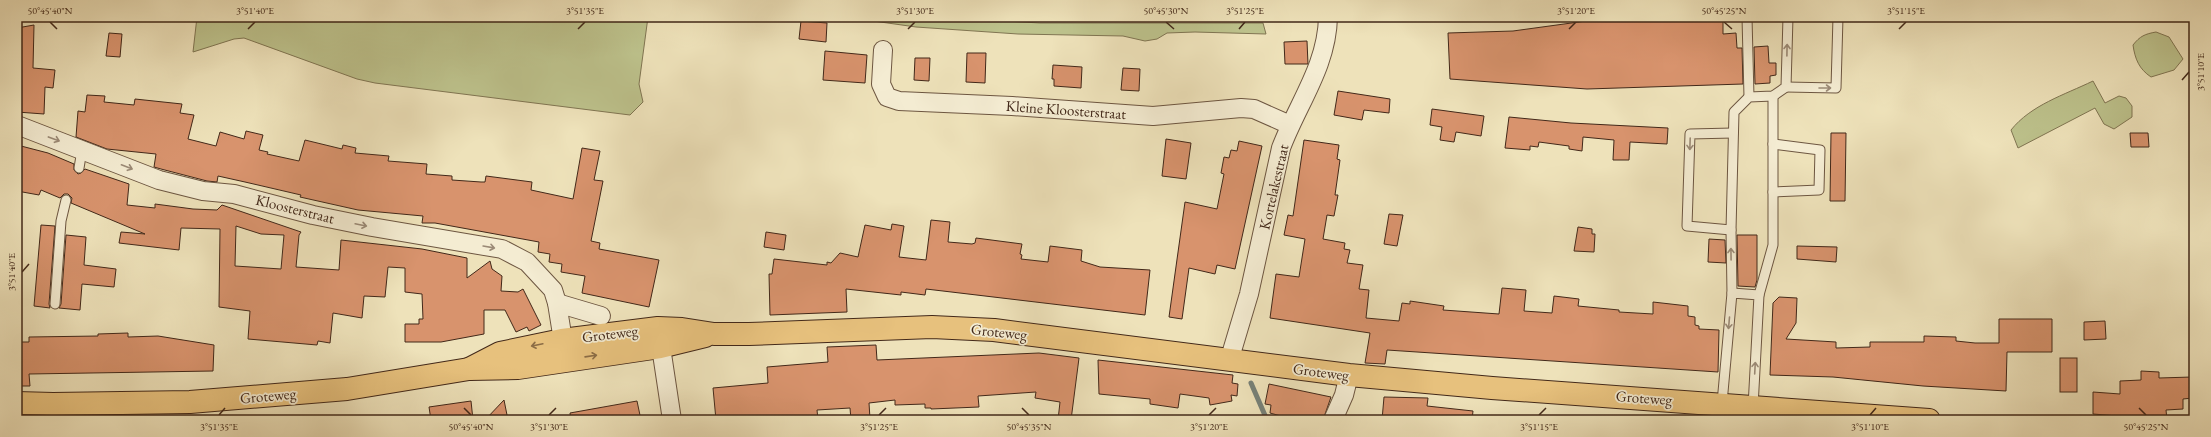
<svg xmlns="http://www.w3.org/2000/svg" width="2211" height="437" font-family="'EB Garamond',serif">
  <rect width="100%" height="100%" fill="#eee2ba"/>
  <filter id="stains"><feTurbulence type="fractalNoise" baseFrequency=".005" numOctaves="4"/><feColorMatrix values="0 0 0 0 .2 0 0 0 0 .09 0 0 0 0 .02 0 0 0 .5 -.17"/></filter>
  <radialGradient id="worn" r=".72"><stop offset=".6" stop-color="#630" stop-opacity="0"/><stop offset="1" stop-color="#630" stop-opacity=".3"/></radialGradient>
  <g fill="#bdc28c" stroke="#807552">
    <polygon points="197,17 648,17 639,84 643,102 630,115 375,83 357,79 244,38 234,39 193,52"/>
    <polygon points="845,17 936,17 1040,23 1263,23 1266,34 1195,32 1167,33 1157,39 1145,41 1123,36 1018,34 916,27"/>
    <path d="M2156,32L2169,37L2183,59L2174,70L2151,77C2139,69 2135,59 2133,45C2140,36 2145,34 2156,32Z"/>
    <path d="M2093,81L2105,103L2119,96L2126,98L2132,106V117L2114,129L2104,124L2095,108L2018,148L2011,130C2031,105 2064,95 2093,81Z"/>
  </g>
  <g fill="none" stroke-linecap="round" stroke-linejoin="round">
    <polyline stroke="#778178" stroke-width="5" points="1251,383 1267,420"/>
  </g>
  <g fill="#d8936d" stroke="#422819" fill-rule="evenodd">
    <polygon points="1586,17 1723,17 1723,34 1736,33 1737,48 1742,48 1743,84 1587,89 1450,79 1448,33 1513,31 1586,21"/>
    <polygon points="801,21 827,23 826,42 799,39"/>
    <polygon points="34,25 33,68 55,70 53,88 45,87 44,114 17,112 17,28"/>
    <polygon points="109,33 122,34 120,57 106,56"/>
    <polygon points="1307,41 1308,64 1285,64 1284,42"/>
    <polygon points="1768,46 1769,63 1776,63 1776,75 1770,76 1770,83 1755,84 1754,47"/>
    <polygon points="825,51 867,55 865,83 823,80"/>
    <polygon points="967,53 986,53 985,83 966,82"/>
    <polygon points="915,58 930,58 929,81 914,80"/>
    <polygon points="1053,65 1082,67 1081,88 1054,86 1054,79 1052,79"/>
    <polygon points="1123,68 1140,69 1139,91 1121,90"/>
    <polygon points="1338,91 1390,99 1389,113 1364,110 1362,120 1334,115"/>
    <polygon points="87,95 105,96 104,102 134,105 135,99 182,104 180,113 194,115 188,139 216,146 220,132 244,139 246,131 263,135 259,150 268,152 267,154 299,161 305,140 342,149 343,145 356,148 355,153 389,156 388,161 427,164 426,174 452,176 452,180 481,182 485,182 486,176 532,182 531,190 573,199 582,148 600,151 594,180 603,181 591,241 600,243 599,249 659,260 649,307 582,293 585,276 561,272 562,264 549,262 550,254 538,252 539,242 435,223 422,223 423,216 358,210 300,197 301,195 245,182 218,176 217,182 207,181 161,169 154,167 156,154 107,149 76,137 78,111 85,112"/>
    <polygon points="1432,109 1484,116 1481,136 1456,132 1454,142 1440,140 1442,127 1430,125"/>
    <polygon points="1509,117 1571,123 1668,128 1667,144 1630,142 1629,160 1613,160 1614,140 1583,137 1582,151 1569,149 1569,146 1539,142 1538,147 1530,146 1530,150 1505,148"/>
    <polygon points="1831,133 1846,133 1845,201 1830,201"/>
    <polygon points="2130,133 2148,133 2149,147 2131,147"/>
    <polygon points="1166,139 1191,143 1186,179 1162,176"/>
    <polygon points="1304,140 1339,145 1337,159 1340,160 1335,195 1338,195 1334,216 1327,215 1323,239 1345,243 1344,249 1350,250 1347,263 1363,265 1359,289 1369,290 1366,318 1399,321 1402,303 1410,304 1410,301 1444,306 1443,310 1499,314 1502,288 1526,290 1524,311 1552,313 1554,296 1579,299 1578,306 1619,310 1619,312 1653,314 1653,302 1688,306 1688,316 1695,317 1695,325 1699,326 1699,329 1719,330 1718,372 1387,350 1385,364 1365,363 1370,333 1270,318 1276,274 1299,277 1305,239 1284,235 1288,215 1293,216"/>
    <polygon points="1239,141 1262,146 1235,269 1217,265 1215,274 1189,268 1182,319 1169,317 1185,202 1217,209 1224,174 1221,173 1224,157 1229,158 1231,150 1237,151"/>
    <path d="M21,146L48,153L74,164V170L78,174L81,173L85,169L129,184L127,205L155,208V204L193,209L217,210L222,205L301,232L299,235L296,267L339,270L341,240L422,249L467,258V278L490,261L492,269L502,276L501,291L518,292L523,289L541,325L529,331L527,327L516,332L505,310H484V334L441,342H405V324H419V319H423L422,294L405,292V268L388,267L385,297L364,296L362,318L333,313L330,343L318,341L317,345L248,339L250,311L219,307L220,229L181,228L179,250L119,243L121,232L145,234L71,203L72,198L68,194H64L60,198L41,190L39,195L17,191V165ZM236,226L261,234L284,235L281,269L235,266Z"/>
    <polygon points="1389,214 1403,215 1397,246 1384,244"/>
    <polygon points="931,220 950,222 948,242 972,244 975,243 976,238 1022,244 1020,254 1022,255 1021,259 1048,262 1050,246 1082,250 1081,261 1100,267 1150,270 1145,315 926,289 925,295 901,292 901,295 846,289 847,312 770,315 769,274 772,274 774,259 827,265 827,262 831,263 840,253 858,257 865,225 891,230 892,224 904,226 899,257 926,260"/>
    <polygon points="41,225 55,226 49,304 50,308 34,306"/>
    <polygon points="1578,227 1592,229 1592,234 1595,234 1594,252 1574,251"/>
    <polygon points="766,232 786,235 784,250 764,247"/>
    <polygon points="66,235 86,237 84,265 116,269 114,287 82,284 80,310 59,308 61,304"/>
    <polygon points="1737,235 1757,235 1757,280 1755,287 1738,286"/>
    <polygon points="1709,239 1725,240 1726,263 1708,262"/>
    <polygon points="1797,246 1837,247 1836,262 1797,259"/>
    <polygon points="1779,297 1797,298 1796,323 1786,339 1836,342 1836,348 1870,347 1870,342 1924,342 1924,336 1956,337 1956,341 1975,343 1999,343 1999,319 2052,319 2052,352 2007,352 2006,391 1923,386 1833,377 1770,375 1773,303"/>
    <polygon points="2105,321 2106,339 2084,340 2084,322"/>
    <polygon points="128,333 128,337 158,336 214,345 213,371 29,374 30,386 17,386 17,342 29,342 29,337 98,336 98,334"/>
    <polygon points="876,345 877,360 1039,353 1079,358 1071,420 1058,420 1060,402 1035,398 1036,392 978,396 979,407 931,409 931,408 925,408 925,404 895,405 895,400 869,403 870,419 851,420 850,408 817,410 818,420 716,420 713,388 768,383 767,367 828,362 827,347"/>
    <rect x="2060" y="358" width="17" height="34"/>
    <polygon points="1098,360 1233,375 1232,383 1238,384 1237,396 1231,395 1232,401 1210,405 1209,398 1180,394 1178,408 1150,404 1150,399 1099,394"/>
    <polygon points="2141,371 2159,372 2159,378 2192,377 2193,398 2183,399 2183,409 2166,410 2167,420 2093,414 2093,392 2120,394 2120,381 2141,380"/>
    <polygon points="1269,384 1331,397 1323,420 1295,420 1270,413 1271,405 1265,404"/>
    <polygon points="1384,397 1428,398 1427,406 1473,411 1472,420 1382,420"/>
    <polygon points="504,400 508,420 485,420"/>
    <polygon points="471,401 473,420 431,420 429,407"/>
    <polygon points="637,401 641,420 571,420 570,413"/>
  </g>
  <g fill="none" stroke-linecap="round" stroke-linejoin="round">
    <defs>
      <g id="lane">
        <polyline points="1747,17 1749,97"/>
        <polyline points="1786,87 1836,88 1838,17"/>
        <polyline points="1773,144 1820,150 1819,190 1773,192"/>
        <polyline points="79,168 82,150"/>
        <polyline points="1731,230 1687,226 1690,134 1733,133"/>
        <polyline points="1732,293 1731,230 1734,112 1749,97 1773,96 1786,87 1788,17"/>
        <polyline points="1759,295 1773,245 1773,96"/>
        <polyline points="55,304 61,221 66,200"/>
        <polyline points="1722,403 1732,293 1759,295 1753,407"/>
      </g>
      <g id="street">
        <polyline points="883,50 881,84 887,97 899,101 1012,106 1153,116 1241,108 1254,109 1290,125"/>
        <polyline points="17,125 159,180 203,191 234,194 313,215 372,227 502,249 527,262 553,290 557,303 565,353"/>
        <polyline points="557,303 601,316"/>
        <polyline points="659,334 672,420"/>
        <path d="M1229,361L1249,294L1281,148C1298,103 1327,66 1328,17"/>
        <polyline points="1333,420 1344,395 1349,375"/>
      </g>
      <g id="primary">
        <polyline points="469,369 500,353 562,340 658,328 682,329 714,334 749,334 932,327 994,330 1349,375 1492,388 1929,420"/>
        <polyline points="17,403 53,404 190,402 347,389 469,369 518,368 660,347 705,336"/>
      </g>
    </defs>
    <use href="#lane" stroke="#6d5641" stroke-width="11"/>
    <use href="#street" stroke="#6d5641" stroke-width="20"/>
    <use href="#primary" stroke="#422819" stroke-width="24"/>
    <use href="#lane" stroke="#f4ecd2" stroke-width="9"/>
    <use href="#street" stroke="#f4ecd2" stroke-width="18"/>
    <use href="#primary" stroke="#e7c17d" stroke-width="22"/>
  </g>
  <defs><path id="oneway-shaft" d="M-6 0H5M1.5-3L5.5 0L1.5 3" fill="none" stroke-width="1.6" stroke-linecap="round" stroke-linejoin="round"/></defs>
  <g stroke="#9b8a76">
    <use href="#oneway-shaft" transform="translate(1787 50) rotate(-89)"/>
    <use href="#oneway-shaft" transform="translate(1825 88)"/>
    <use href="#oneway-shaft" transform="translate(54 139) rotate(20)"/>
    <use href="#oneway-shaft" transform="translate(1690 144) rotate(92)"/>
    <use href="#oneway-shaft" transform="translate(127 167) rotate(21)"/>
    <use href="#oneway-shaft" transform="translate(361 225) rotate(12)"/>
    <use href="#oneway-shaft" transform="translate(489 247) rotate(10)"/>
    <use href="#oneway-shaft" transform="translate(1731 254) rotate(-91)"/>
    <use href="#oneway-shaft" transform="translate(1729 323) rotate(95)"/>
    <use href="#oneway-shaft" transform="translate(1755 368) rotate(-87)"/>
  </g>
  <g stroke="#8c6d46">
    <use href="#oneway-shaft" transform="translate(537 345) rotate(168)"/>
    <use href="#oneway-shaft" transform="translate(591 356) rotate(-8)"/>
  </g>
  <path fill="none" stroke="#422819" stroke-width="1.5" d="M50,22L57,29M1166,22L1174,29M1724,22L1732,29M248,29L255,22M578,29L585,22M908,29L915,22M1239,29L1245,22M1569,29L1576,22M1899,29L1906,22M2182,80L2189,72M22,272L29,264M464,408L471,415M1022,408L1029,415M2139,408L2146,415M219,415L225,408M549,415L556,408M879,415L886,408M1209,415L1216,408M1539,415L1546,408M1870,415L1876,408"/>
  <g text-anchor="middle" stroke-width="3.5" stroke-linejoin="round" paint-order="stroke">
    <g font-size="15" fill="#422819" stroke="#f4ecd2">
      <text transform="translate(1066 110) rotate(4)" y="5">Kleine Kloosterstraat</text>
      <text transform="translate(1274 187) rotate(-77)" y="5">Kortelakestraat</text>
      <text transform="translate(295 209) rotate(14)" y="5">Kloosterstraat</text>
      <text transform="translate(999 332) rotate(6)" y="5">Groteweg</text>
      <text transform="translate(610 334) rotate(-7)" y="5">Groteweg</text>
      <text transform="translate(1321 372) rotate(7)" y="5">Groteweg</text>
      <text transform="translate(268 396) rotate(-5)" y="5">Groteweg</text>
      <text transform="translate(1644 398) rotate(4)" y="5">Groteweg</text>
    </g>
  </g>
  <rect width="2211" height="437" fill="none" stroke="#eee2ba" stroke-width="44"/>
  <rect x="22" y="22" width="2167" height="393" fill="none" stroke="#422819" stroke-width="1.5"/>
  <g font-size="10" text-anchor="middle" fill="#422819">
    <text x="50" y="14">50°45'40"N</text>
    <text x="255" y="14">3°51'40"E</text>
    <text x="585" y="14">3°51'35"E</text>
    <text x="915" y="14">3°51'30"E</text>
    <text x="1166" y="14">50°45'30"N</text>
    <text x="1245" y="14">3°51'25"E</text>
    <text x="1576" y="14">3°51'20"E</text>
    <text x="1724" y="14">50°45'25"N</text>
    <text x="1906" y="14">3°51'15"E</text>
    <text transform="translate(2200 72) rotate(-90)" y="4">3°51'10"E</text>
    <text transform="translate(11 272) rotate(-90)" y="4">3°51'40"E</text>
    <text x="219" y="430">3°51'35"E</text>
    <text x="471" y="430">50°45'40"N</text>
    <text x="549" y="430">3°51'30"E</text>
    <text x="879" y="430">3°51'25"E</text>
    <text x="1029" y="430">50°45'35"N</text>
    <text x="1209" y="430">3°51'20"E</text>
    <text x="1539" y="430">3°51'15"E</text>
    <text x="1870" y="430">3°51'10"E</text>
    <text x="2146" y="430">50°45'25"N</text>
  </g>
  <rect width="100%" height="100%" filter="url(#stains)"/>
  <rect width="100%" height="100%" fill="url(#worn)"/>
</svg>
